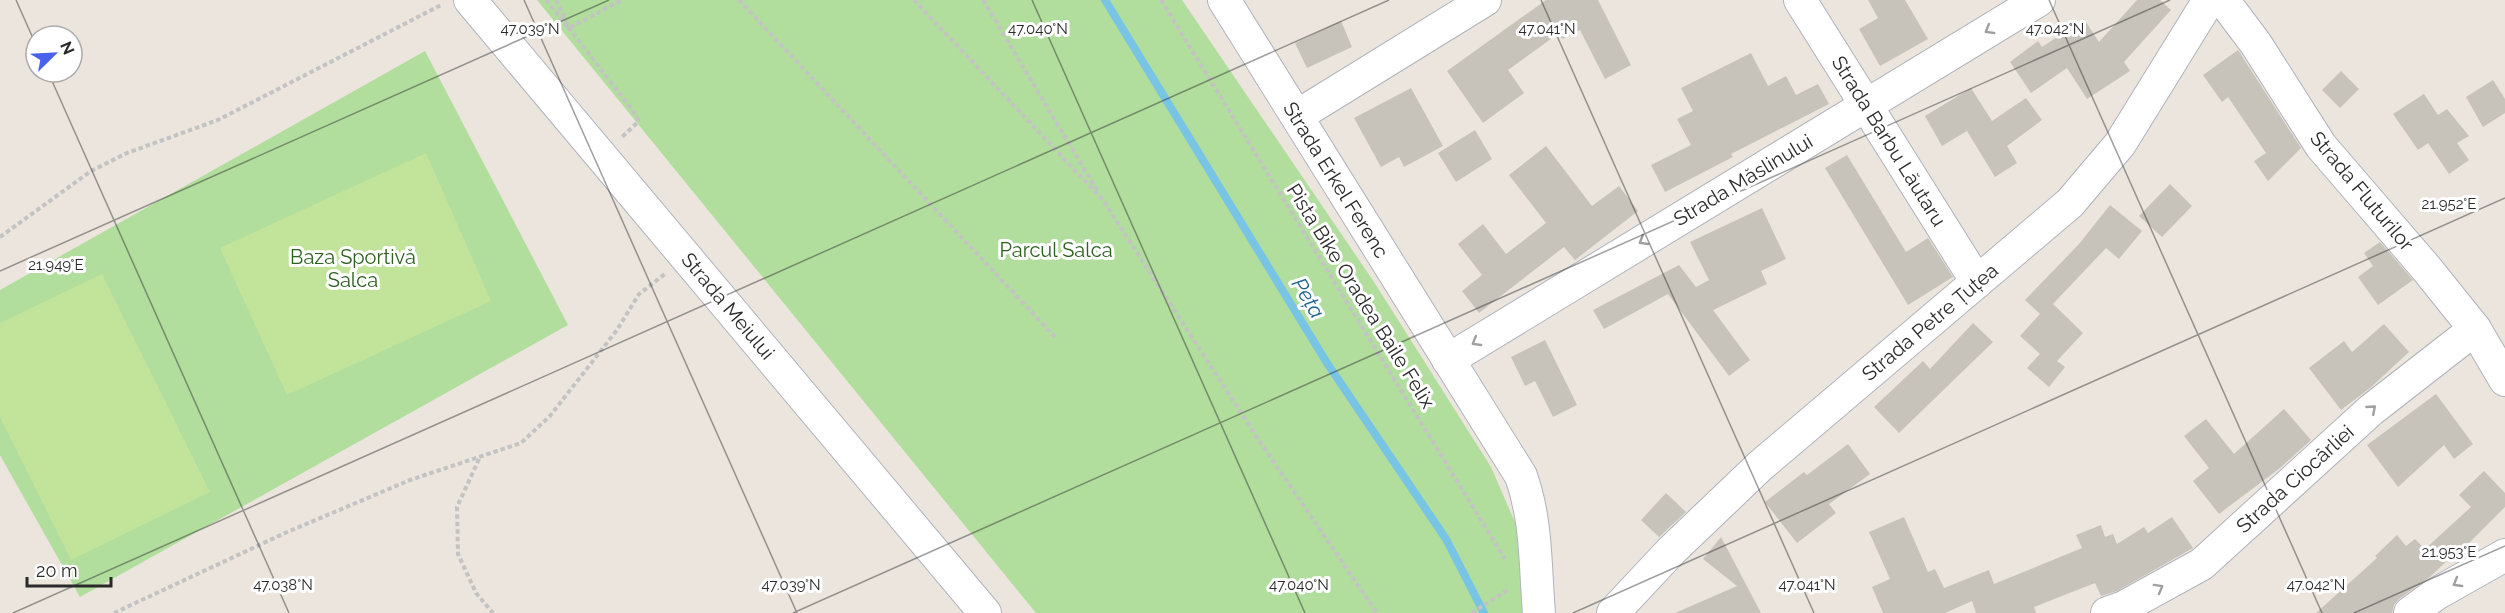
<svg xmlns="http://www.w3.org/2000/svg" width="2505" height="613" font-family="Raleway,sans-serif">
  <rect width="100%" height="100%" fill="#ebe5dd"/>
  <g fill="#b1dd9d">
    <polygon points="537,0 1182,0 1374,282 1491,467 1517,527 1526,613 1036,613"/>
    <polygon points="425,51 568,325 80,597 0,455 0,290"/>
  </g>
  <g fill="#c2e49a">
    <polygon points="426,153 491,301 287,395 220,248"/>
    <polygon points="102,274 210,492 71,560 0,417 0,323"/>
  </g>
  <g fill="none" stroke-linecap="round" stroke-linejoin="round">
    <polyline stroke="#78c4e5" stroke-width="8" points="1105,0 1327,363 1446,539 1484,613"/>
  </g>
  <g fill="#c7c3bb">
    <polygon points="1546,0 1598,0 1631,65 1605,79 1580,30 1562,39 1559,33 1508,70 1524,93 1483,123 1447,71"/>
    <polygon points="1868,0 1905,0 1928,39 1880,66 1859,29 1878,18"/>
    <polygon points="2137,0 2160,0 2171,10 2124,62 2130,71 2087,99 2067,68 2031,93 2010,62 2038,41 2042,47 2084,19 2099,42"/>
    <polygon points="1341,21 1352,47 1307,68 1295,43"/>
    <polygon points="2238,50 2301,148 2268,181 2254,161 2266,153 2228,97 2222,102 2203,75"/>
    <polygon points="1751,53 1768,86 1786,76 1796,95 1818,84 1829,104 1731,154 1733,157 1665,192 1651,165 1691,145 1677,119 1693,111 1681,88"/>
    <polygon points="2341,71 2359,89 2340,108 2322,90"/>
    <polygon points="2493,80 2505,99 2505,113 2483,127 2466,97"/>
    <polygon points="1411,88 1443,146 1404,167 1399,157 1381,167 1354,118"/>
    <polygon points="1971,88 1992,121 2026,98 2042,120 2007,146 2017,163 1995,177 1967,131 1942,146 1925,116"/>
    <polygon points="2424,94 2438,115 2447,109 2469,136 2457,143 2469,160 2449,174 2428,143 2418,150 2393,114"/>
    <polygon points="1475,130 1492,159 1456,182 1438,153"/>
    <polygon points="1546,146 1592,206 1619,186 1638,211 1575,260 1564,247 1479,313 1462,291 1482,275 1458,244 1483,224 1506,254 1546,223 1509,175"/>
    <polygon points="1847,155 1906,252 1928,238 1953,277 1908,305 1825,168"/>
    <polygon points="2170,184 2192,206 2162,237 2139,216"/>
    <polygon points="2110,205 2142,231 2119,259 2106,248 2053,304 2083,333 2057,361 2065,367 2049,387 2027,368 2040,354 2020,336 2040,314 2025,300 2079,244"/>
    <polygon points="1762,208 1786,259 1761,271 1767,284 1713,310 1750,360 1729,376 1668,294 1604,329 1593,310 1679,265 1696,287 1709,280 1690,242"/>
    <polygon points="2380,242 2413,280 2378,305 2358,277 2373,266 2364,253"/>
    <polygon points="1973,323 1993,342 1899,433 1874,407 1923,361 1930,369"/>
    <polygon points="2384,324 2409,352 2370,388 2341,410 2309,368 2344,341 2352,352"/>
    <polygon points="1545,340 1577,405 1553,417 1535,381 1525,386 1511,357"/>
    <polygon points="2436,394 2473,444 2454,459 2444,445 2398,487 2367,445"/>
    <polygon points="2284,409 2311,440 2280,468 2219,514 2193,481 2209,468 2184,436 2206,419 2234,454"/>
    <polygon points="1848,444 1870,474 1829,504 1836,513 1797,543 1765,502 1804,472 1807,475"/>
    <polygon points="2484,471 2505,493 2505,507 2457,555 2455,553 2431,576 2399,599 2394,605 2392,613 2316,613 2377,558 2375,556 2397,535 2406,546 2415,539 2425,549 2471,507 2459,495"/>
    <polygon points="1666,493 1686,512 1659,537 1641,520"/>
    <polygon points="1904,517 1928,572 1935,569 1944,588 1989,570 1994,584 2082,548 2076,535 2101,525 2105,537 2113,534 2117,544 2144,527 2148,533 2172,517 2193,548 2117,591 2101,596 2095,583 2034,607 2036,613 1976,613 1972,601 1945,613 1883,613 1872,587 1890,579 1869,532"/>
    <polygon points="1721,537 1761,613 1675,613 1737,586 1703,559"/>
  </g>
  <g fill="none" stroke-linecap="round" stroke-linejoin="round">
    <defs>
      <g id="street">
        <polyline points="470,0 985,613"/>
        <path d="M1224,0L1521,476C1537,521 1535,566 1539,613"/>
        <polyline points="1800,0 1977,282"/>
        <polyline points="2223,0 2256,44 2321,146 2426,268 2475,329 2505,380"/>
        <polyline points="1297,116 1485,0"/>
        <polyline points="1448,360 2039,0"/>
        <polyline points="1613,613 1671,551 1760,466 2070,203 2120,144 2209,0"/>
        <polyline points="2107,613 2124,607 2202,564 2371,410 2475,329"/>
        <polyline points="2410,613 2436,594 2505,555"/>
      </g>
    </defs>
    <use href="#street" stroke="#b0b3bd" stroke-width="34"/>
    <g stroke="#c3c3c3" stroke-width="4" stroke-dasharray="4.5 3" stroke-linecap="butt">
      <polyline points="546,0 569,28 622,0"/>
      <polyline points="556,0 569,28 637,116 638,122 622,137"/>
      <polyline points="739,0 1055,337"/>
      <polyline points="914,0 1103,200 1258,439 1377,613"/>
      <polyline points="983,0 1098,192"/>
      <polyline points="1161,0 1505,559"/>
      <polyline points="0,237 91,171 127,153 218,120 443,4"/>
      <polyline points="479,459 457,507 458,554 476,593 493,613"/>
      <polyline points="114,613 285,533 410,480 521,443 550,416 617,330 639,294 665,274"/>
      <polyline points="1472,613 1509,589"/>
    </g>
    <use href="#street" stroke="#fff" stroke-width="32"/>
  </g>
  <defs><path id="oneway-chevron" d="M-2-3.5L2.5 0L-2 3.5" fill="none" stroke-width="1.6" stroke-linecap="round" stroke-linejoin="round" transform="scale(1.5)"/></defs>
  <g stroke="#9f9f9f">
    <use href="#oneway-chevron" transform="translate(1989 30) rotate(149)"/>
    <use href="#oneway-chevron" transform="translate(1643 241) rotate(149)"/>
    <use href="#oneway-chevron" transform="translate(1476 342) rotate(149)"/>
    <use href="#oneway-chevron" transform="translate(2372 409) rotate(-41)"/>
    <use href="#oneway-chevron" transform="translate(2457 583) rotate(150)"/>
    <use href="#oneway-chevron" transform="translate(2159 588) rotate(-29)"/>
  </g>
  <path fill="none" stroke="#2a2a2a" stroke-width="1.5" stroke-opacity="0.45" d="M16,0L36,45M524,0L797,613M1032,0L1305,613M1541,0L1814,613M2049,0L2322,613M48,72L289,613M0,271L609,0M13,613L1389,0M793,613L2170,0M1573,613L2505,198M2354,613L2505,546"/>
  <g text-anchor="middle" stroke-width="6" stroke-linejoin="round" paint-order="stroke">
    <g font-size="20" fill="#2a2a2a" stroke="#fff">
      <text transform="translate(1889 141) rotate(58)" y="7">Strada Barbu Lăutaru</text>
      <text transform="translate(1336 180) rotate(58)" y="7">Strada Erkel Ferenc</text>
      <text transform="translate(1743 180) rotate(-31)" y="7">Strada Măslinului</text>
      <text transform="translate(2362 191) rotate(50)" y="7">Strada Fluturilor</text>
      <text transform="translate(1361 296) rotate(58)" y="7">Pista Bike Oradea Baile Felix</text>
      <text transform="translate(728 306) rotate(50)" y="7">Strada Meiului</text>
      <text transform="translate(1930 322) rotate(-40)" y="7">Strada Petre Țuțea</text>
      <text transform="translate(2295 479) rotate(-42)" y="7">Strada Ciocârliei</text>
    </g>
    <g font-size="20" fill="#2b621f" stroke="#fff">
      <text x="1056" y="257">Parcul Salca</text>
      <text x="353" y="264">Baza Sportivă<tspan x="353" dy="23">Salca</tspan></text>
    </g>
    <g font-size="21" font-style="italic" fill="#176291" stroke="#fff">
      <text transform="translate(1308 298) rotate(59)" y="7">Peța</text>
    </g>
  </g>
  <g font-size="15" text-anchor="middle" fill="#2a2a2a" stroke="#fff" stroke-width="6" stroke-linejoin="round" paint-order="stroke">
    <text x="530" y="34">47.039°N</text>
    <text x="1038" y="34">47.040°N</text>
    <text x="1547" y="34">47.041°N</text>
    <text x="2055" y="34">47.042°N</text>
    <text x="2449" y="209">21.952°E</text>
    <text x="56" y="270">21.949°E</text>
    <text x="2449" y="557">21.953°E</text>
    <text x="283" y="590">47.038°N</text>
    <text x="791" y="590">47.039°N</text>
    <text x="1299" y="590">47.040°N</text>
    <text x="1807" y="590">47.041°N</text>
    <text x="2316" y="590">47.042°N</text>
  </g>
  <g transform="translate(54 54) rotate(66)"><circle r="28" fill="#ffffff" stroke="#aaaaaa" stroke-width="1.5"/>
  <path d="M0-4.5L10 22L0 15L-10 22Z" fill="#4961ec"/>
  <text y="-9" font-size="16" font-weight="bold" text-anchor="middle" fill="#2a2a2a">N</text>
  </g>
  <path d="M27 577v9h84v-9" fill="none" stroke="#2a2a2a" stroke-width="3"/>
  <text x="36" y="577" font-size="18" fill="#2a2a2a" stroke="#ffffff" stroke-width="4.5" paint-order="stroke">20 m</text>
</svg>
